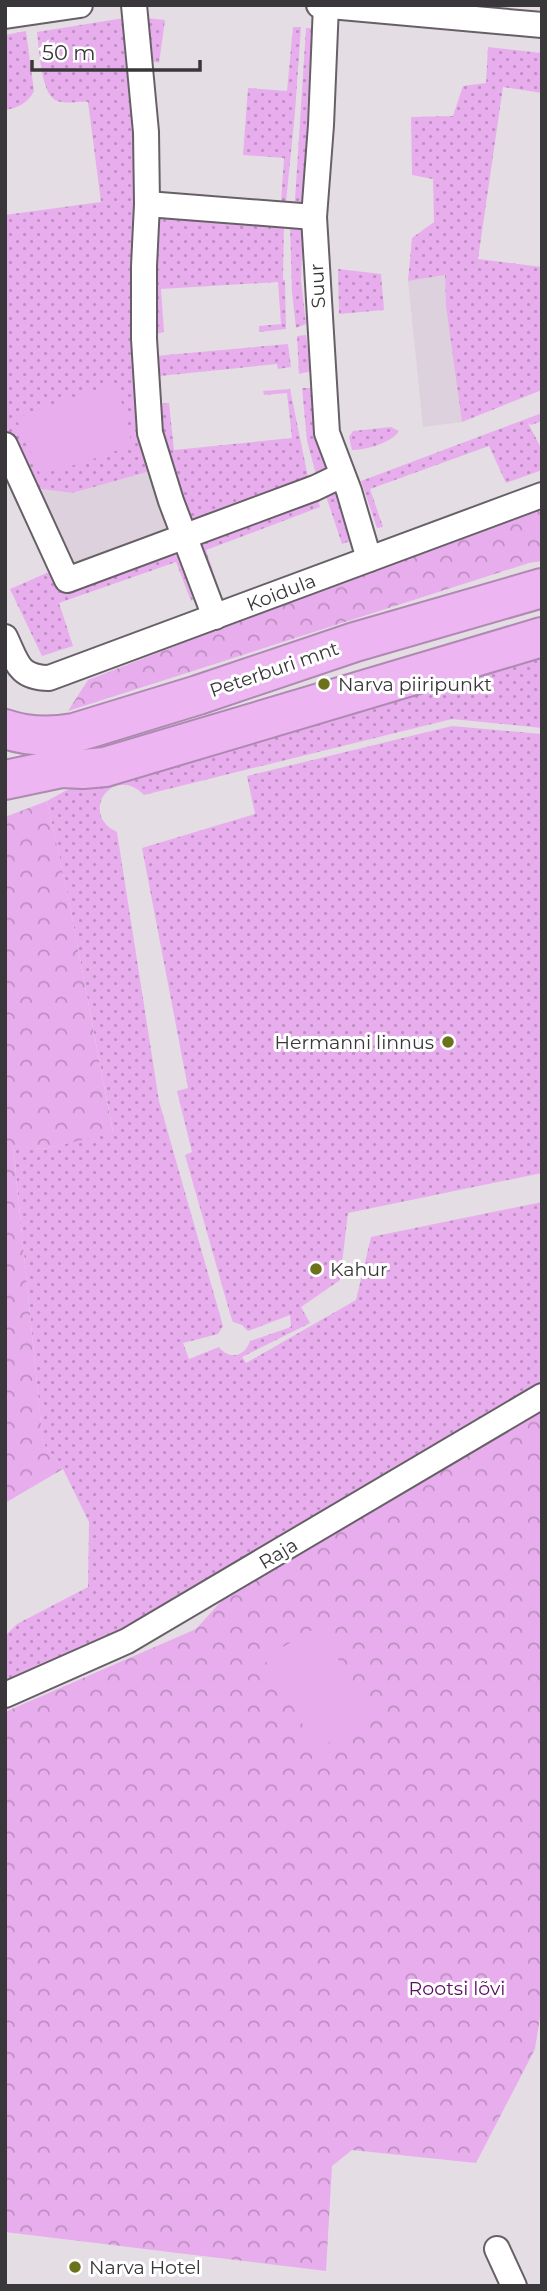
<svg xmlns="http://www.w3.org/2000/svg" width="547" height="2291" font-family="Montserrat,sans-serif">
  <defs>
    <pattern id="grass-dots" width="8" height="8" patternUnits="userSpaceOnUse" patternTransform="scale(1.75)"><rect width="8" height="8" fill="#e8aded"/><path d="M2 2h.1M6 6h.1" fill="none" stroke="#bd8ec1" stroke-width="1.8" stroke-linecap="round"/></pattern>
    <pattern id="forest-crowns" width="20" height="18" patternUnits="userSpaceOnUse" patternTransform="scale(1.75)"><rect width="20" height="18" fill="#e8aded"/><path d="M2 6a3 3 0 1 1 6 0M12 15a3 3 0 1 1 6 0" fill="none" stroke="#bd8ec1"/></pattern>
  </defs>
  <rect width="100%" height="100%" fill="#e4dde4"/>
  <g fill="#ddd1de">
    <polygon points="445,275 462,422 423,427 408,281"/>
    <polygon points="151,471 184,535 77,576 34,488 72,493"/>
  </g>
  <g fill="url(#grass-dots)">
    <path d="M124,18L136,118L151,471L72,493L34,488L5,427V215L101,202L88,102C79,101 64,105 55,100C41,92 39,48 37,32Z"/>
    <polygon points="146,18 165,20 159,63 152,61 148,57"/>
    <polygon points="293,27 301,27 295,112 286,202 281,202 284,158 243,155 248,88 287,91"/>
    <polygon points="306,28 314,28 303,208 296,206 295,200"/>
    <path d="M26,31L34,91C28,103 18,108 5,110V35Z"/>
    <polygon points="488,47 542,53 542,93 503,87 478,259 542,267 542,390 462,422 446,306 445,275 408,281 412,238 434,222 433,179 412,175 411,117 453,116 463,86 486,83"/>
    <polygon points="152,213 284,224 283,280 285,280 286,329 259,332 259,326 281,324 278,282 161,289 164,332 152,335"/>
    <polygon points="290,225 303,225 301,280 306,324 296,328 292,292"/>
    <polygon points="338,269 381,274 384,310 339,314"/>
    <polygon points="306,335 312,371 299,374 297,336"/>
    <polygon points="288,344 291,367 278,369 277,364 160,376 161,390 157,390 155,356"/>
    <polygon points="302,388 313,388 317,436 327,475 317,478 307,441"/>
    <polygon points="290,389 309,482 187,528 166,466 158,404 169,403 174,450 292,438 287,393 264,395 263,391"/>
    <polygon points="542,413 542,421 531,425 528,423 542,450 542,470 506,483 489,446 370,489 383,527 377,528 361,481"/>
    <path d="M391,427L399,431C392,443 365,450 352,450L349,437L353,431Z"/>
    <polygon points="340,488 356,539 342,544 325,493"/>
    <polygon points="317,497 320,507 206,550 219,589 208,593 198,541"/>
    <polygon points="165,551 177,556 193,599 191,601 176,562 59,603 73,646 42,656 10,589 58,568"/>
    <path d="M542,653V728L452,719L144,795C113,763 78,814 117,832L159,1101L223,1326L218,1334L183,1343L189,1359L219,1347C229,1360 245,1357 250,1341L291,1327L290,1315L248,1331L242,1325L233,1322L231,1317L185,1155L192,1152L177,1091L188,1088L142,848L255,814L247,776L452,726L542,734V1173L348,1213L340,1280L301,1307L310,1323L242,1357L246,1363L356,1300L371,1237L542,1202V1396L391,1485L5,1695V1636L17,1624L88,1587L89,1522L63,1469L43,1443L13,1145L43,1149L113,1132L67,891L47,801L67,790L208,746Z"/>
  </g>
  <g fill="url(#forest-crowns)">
    <polygon points="542,503 542,561 529,563 68,711 88,680"/>
    <polygon points="47,801 67,891 113,1133 43,1149 13,1146 43,1443 63,1469 5,1503 5,817"/>
    <polygon points="542,1409 542,2004 535,2049 476,2163 352,2150 332,2166 326,2271 5,2232 5,1712 196,1629 235,1586"/>
  </g>
  <g fill="#e8aded">
    <polygon points="117,384 132,445 82,463 40,474 16,418"/>
    <polygon points="319,1626 372,1718 317,1749 264,1658"/>
  </g>
  <g fill="none" stroke-linecap="round" stroke-linejoin="round">
    <defs>
      <g id="street">
        <polyline points="134,5 146,132 147,204 144,266 144,339 150,433 171,501 215,617"/>
        <polyline points="319,5 542,25"/>
        <polyline points="326,5 321,125 314,217 327,433 349,491 369,559"/>
        <polyline points="5,16 80,5"/>
        <polyline points="147,204 314,217"/>
        <polyline points="5,445 67,580 315,488 342,475"/>
        <path d="M5,637C17,662 18,678 49,678L542,495"/>
        <polyline points="5,1695 127,1641 542,1396"/>
        <polyline points="497,2249 514,2286"/>
      </g>
      <g id="highway">
        <path d="M5,729C28,737 51,737 74,733L198,695L355,642L542,588"/>
        <polyline points="5,780 62,768 83,769 105,767 542,637"/>
      </g>
    </defs>
    <use href="#street" stroke="#676167" stroke-width="28"/>
    <use href="#highway" stroke="#ae89b1" stroke-width="42"/>
    <use href="#street" stroke="#fff" stroke-width="24"/>
    <use href="#highway" stroke="#edb5f1" stroke-width="38"/>
  </g>
  <g fill="#6b7219" stroke="#fff" stroke-width="2.5">
    <circle cx="324" cy="684" r="7"/>
    <circle cx="448" cy="1042" r="7"/>
    <circle cx="316" cy="1269" r="7"/>
    <circle cx="75" cy="2267" r="7"/>
  </g>
  <g text-anchor="middle" stroke-width="6" stroke-linejoin="round" paint-order="stroke">
    <g font-size="19" fill="#393739" stroke="#fff">
      <text transform="translate(317 286) rotate(-93)" y="7">Suur</text>
      <text transform="translate(281 592) rotate(-21)" y="7">Koidula</text>
      <text transform="translate(274 669) rotate(-19)" y="7">Peterburi mnt</text>
      <text transform="translate(278 1553) rotate(-31)" y="7">Raja</text>
    </g>
    <g font-size="19" fill="#393739" stroke="#fff" text-anchor="start">
      <text x="338" y="691">Narva piiripunkt</text>
      <text x="434" y="1049" text-anchor="end">Hermanni linnus</text>
      <text x="330" y="1276">Kahur</text>
      <text x="89" y="2274">Narva Hotel</text>
    </g>
    <g font-size="19" fill="#5e0d65" stroke="#fff">
      <text x="457" y="1995">Rootsi lõvi</text>
    </g>
  </g>
  <rect width="547" height="2291" fill="none" stroke="#393739" stroke-width="14"/>
  <path d="M32 60v10h168v-10" fill="none" stroke="#393739" stroke-width="3.5"/>
  <text x="42" y="60" font-size="21" fill="#393739" stroke="#ffffff" stroke-width="5" paint-order="stroke">50 m</text>
</svg>
